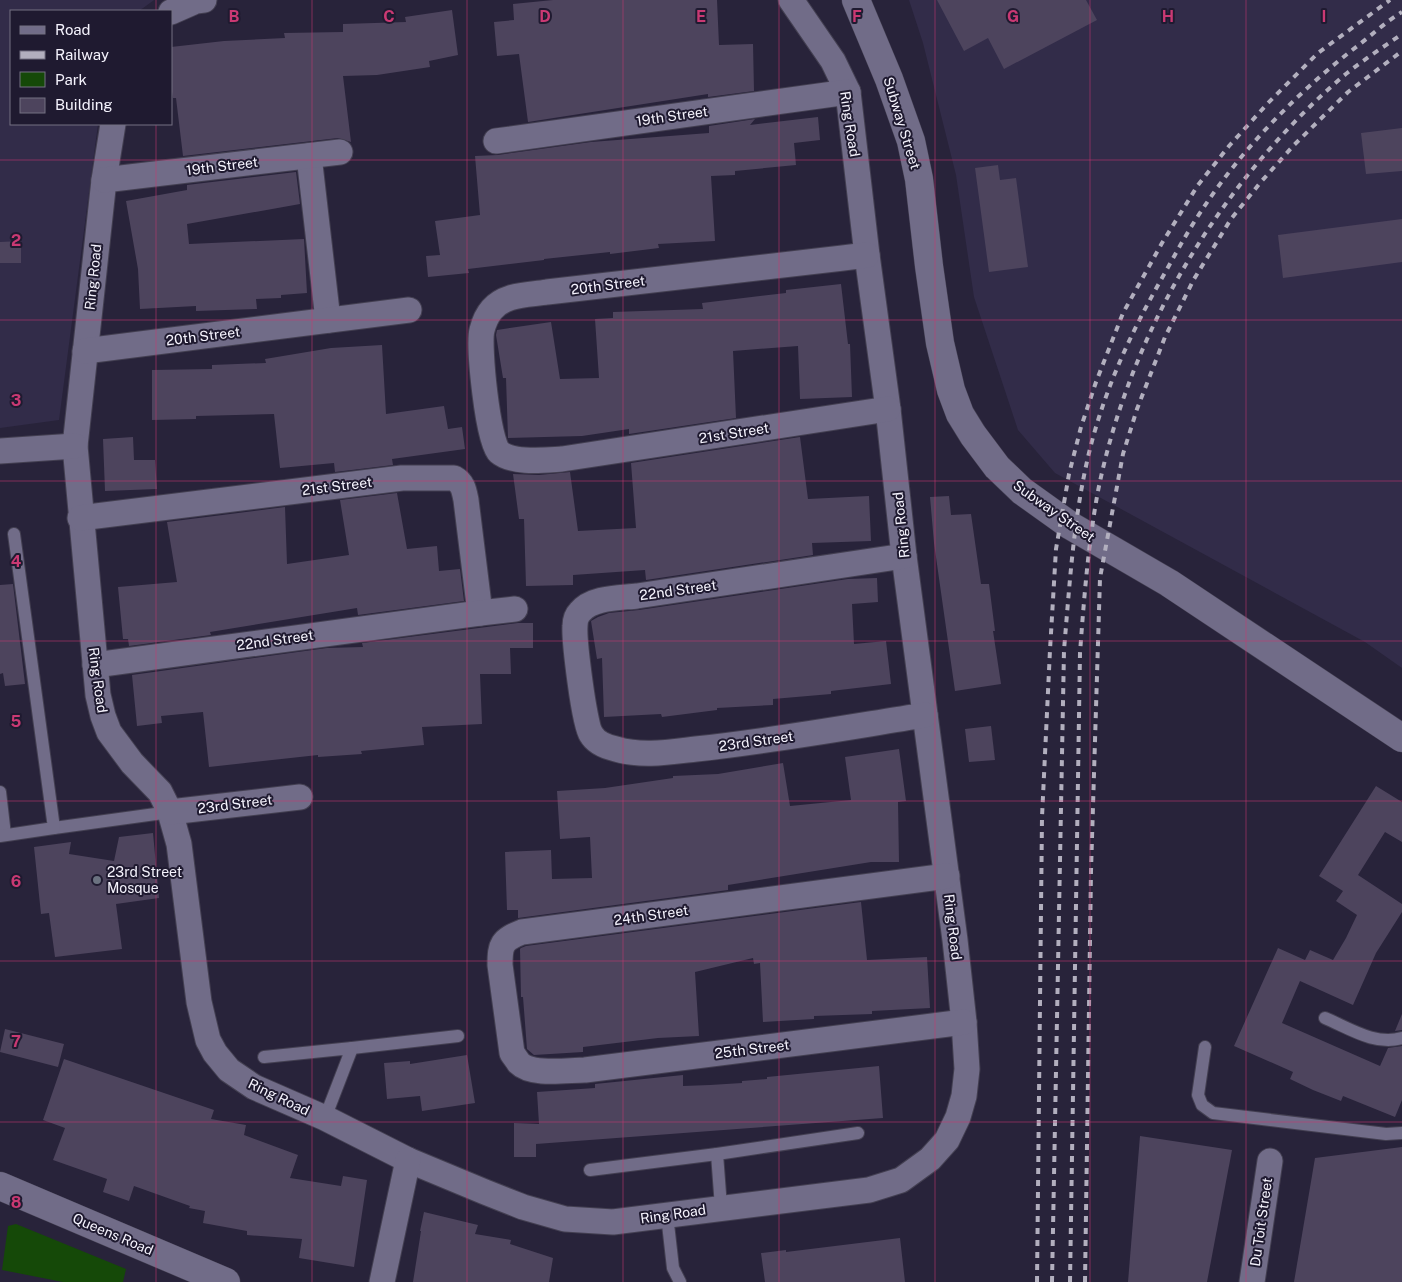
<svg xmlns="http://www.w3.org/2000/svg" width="1402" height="1282" viewBox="0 0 1402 1282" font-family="'Public Sans',sans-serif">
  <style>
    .built { fill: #322c49 }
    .green { fill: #154908 }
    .building { fill: #4d445d }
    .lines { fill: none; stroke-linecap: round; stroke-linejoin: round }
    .service-casing { stroke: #433f51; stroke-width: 14 }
    .minor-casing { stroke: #433f51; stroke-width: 27 }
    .tertiary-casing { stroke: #433f51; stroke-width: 29 }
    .service { stroke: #716c88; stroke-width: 12 }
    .minor { stroke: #716c88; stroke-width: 25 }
    .tertiary { stroke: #716c88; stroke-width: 28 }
    .rail { stroke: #b2afbe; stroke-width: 4; stroke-dasharray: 6 6; stroke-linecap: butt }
    .grid { fill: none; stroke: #ca3973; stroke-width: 1; stroke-opacity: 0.55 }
    .worship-dot { fill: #6b7280; stroke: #1f1a30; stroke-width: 2 }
    .labels { text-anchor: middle; stroke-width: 4; stroke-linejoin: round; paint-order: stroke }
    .street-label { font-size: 14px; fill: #f5f3fd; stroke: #1f1a30 }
    .poi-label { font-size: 14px; fill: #f5f3fd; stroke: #1f1a30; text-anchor: start }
    .grid-label { font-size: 16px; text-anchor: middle; font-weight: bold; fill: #ca3973; stroke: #1f1a30; stroke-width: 4; stroke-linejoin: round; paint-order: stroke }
  </style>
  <rect width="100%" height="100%" fill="#28233a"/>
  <g class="built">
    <path d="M0 0H154L139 11H11V124H98L59 420 0 428Z"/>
    <path d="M909 0H1402V668L1365 642 1055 473 1018 430 974 297 956 175 923 43Z"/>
  </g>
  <path class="green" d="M16 1224 126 1269 123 1282H63L2 1270 8 1226Z"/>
  <g class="building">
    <path d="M553 0H717L719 45 753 44 754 91 708 97V94L528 122 519 54 497 56 494 22 514 20 513 4Z"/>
    <path d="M937 0H1086L1097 20 1004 69 988 38 964 51Z"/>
    <path d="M452 10 458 55 429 61 430 67 377 75 343 76 351 142 338 138 183 156 176 98H173L171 85V47L224 41 285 38 284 33 343 32V24L406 22 405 17Z"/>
    <path d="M818 117 820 140 794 143 796 165 735 171V175L711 176 715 241 658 244 659 248 610 254V252L544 259V260L468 269 469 273 428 277 426 256 440 255 435 221 480 215 475 156 498 155 591 142 709 133V126L755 119 750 125Z"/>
    <path d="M1402 128V171L1366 174 1361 133Z"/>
    <path d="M998 165 1000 180 1016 178 1028 267 989 272 975 168Z"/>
    <path d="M296 172 300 204 187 224 189 244 304 239 307 293 281 295V298L256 299 257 309 196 311V306L140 309 138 269 126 201 187 190V185Z"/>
    <path d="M1402 219V262L1283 278 1278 235Z"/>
    <path d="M21 241V263H0V242Z"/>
    <path d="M841 284 848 344H850L852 397 800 399 798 346 733 351 736 418 629 434V429L582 436 508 438 506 378H503L496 335 497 330 551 322 560 379 599 378 595 319 613 318V312L703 309 702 303 786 293V290Z"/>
    <path d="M382 345 386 414 444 406 448 429 462 427 465 449 392 459 393 465 335 472 334 463 280 468 274 414 196 416V419L152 420V370L212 369V365L266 363 265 359 331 348Z"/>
    <path d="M133 437 134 460H155L157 489 105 491 103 439Z"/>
    <path d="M800 437 808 499 869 496 871 541 812 543 813 555 646 580 645 570 573 575V585L526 586 524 519H519L513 474 539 475 570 472 578 531 636 528 631 463Z"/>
    <path d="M397 493 407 549 437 546 439 571 460 569 464 601 358 615 357 608 210 632 211 635 129 646 128 639H123L118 587 177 582 167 522 285 507 287 564 349 555 340 500Z"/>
    <path d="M949 496 951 515 971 514 981 584H989L995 631H993L1001 684 955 691 934 543 930 497Z"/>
    <path d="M877 578 878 602 852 604 854 644 886 641 891 684 831 691V694L773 699V705L717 708V710L662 717 661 714 604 717 602 658 597 659 591 621 598 617 609 613 639 610 848 579Z"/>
    <path d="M13 584 25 684 5 686 3 673 0 674V585Z"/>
    <path d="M518 623H533V648H510L511 674H480L482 724 422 727 424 745 361 751 362 754 318 757V755L209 767 203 712 161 716 162 723 137 726 132 675 327 648 363 647 362 643Z"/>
    <path d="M991 726 995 760 969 762 965 729Z"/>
    <path d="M899 749 906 801 898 802 899 862H871L728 885V890L518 918V910H507L505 852 551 850 552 879 592 878 590 837 560 839 557 791 605 788 673 778V776L718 774 783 763 790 806 851 800 845 757Z"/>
    <path d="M1376 786 1402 802V842L1385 832 1358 875 1402 904V912L1376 953 1353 1005 1300 981 1282 1023 1380 1066 1388 1048 1402 1046V1100L1395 1117 1343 1096 1341 1101 1313 1090 1290 1079 1293 1072 1234 1046 1278 948 1305 960 1310 950 1333 960 1346 938 1357 915 1336 901 1343 891 1319 876Z"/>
    <path d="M153 833 159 898 116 904 122 949 55 957 49 913 41 914 34 847 71 842 69 854 114 861 119 837Z"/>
    <path d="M861 902 867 960 927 957 930 1008 872 1011V1014L814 1016V1019L763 1022 760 963 754 964 753 958 695 972 699 1036 658 1038 583 1047V1052L534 1055 527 1049 523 997H521L520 949 521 948 526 946Z"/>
    <path d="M1402 1014V1030L1395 1031Z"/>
    <path d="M5 1029 64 1044 58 1067 0 1052Z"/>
    <path d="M467 1055 475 1103 422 1111 420 1096 387 1099 384 1063 410 1061V1064Z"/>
    <path d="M64 1059 214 1110 211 1119 246 1125 244 1135 298 1155 290 1178 341 1186 343 1176 367 1180 354 1267 299 1258 302 1239 247 1235V1231L203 1223 205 1211 189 1208 190 1206 134 1186 129 1201 103 1192 107 1179 53 1160 65 1128 43 1120Z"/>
    <path d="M879 1066 883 1118 536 1144V1157H514V1123L539 1124 537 1092 595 1088V1084L683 1075V1086L710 1085 742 1083V1081L767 1079V1077Z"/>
    <path d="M1140 1136 1232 1150 1207 1282H1128Z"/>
    <path d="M1402 1147V1282H1294L1315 1158Z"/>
    <path d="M424 1212 478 1225 475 1234 511 1240 510 1244 553 1258 549 1282H413L421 1231H420Z"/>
    <path d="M900 1238 905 1282H765L761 1253 786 1250V1252Z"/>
  </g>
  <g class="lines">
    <defs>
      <g id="service">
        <path d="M0 792 5 835"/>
        <path d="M54 828 170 812"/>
        <path d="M0 836 54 828 14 534"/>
        <path d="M1325 1018C1349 1028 1375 1046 1402 1038"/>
        <path d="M1205 1047 1198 1095 1202 1105 1213 1113 1386 1134 1402 1133"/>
        <path d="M352 1048 458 1036"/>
        <path d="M264 1057 352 1048 325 1118"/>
        <path d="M717 1154 721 1207"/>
        <path d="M590 1170 717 1154 858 1133"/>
        <path d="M667 1215 673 1268 680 1282"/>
      </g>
      <g id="minor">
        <path d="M171 12 196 1 204 0"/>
        <path d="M113 124 104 180 75 446 98 695 103 716 109 732 132 763 160 792 170 812 179 844 199 1002 208 1040 215 1053 229 1070 254 1087 325 1118 408 1160 485 1192 523 1207 565 1219 613 1222 869 1190 901 1180 930 1159 947 1140 958 1117 964 1096 967 1069 964 1022 955 940 904 556 888 409 867 255 848 92 833 61 791 0"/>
        <path d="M496 141 848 92"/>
        <path d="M309 156 328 320"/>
        <path d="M104 180 340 152"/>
        <path d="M867 255C787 265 707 274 626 283 600 286 574 289 547 292 535 294 522 294 510 298 494 303 486 314 482 330 478 345 488 443 499 452 513 464 545 460 562 459L888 409"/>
        <path d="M85 351 409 310"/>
        <path d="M0 451 75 446"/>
        <path d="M80 518 402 478H454C463 483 464 490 466 500L480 613"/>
        <path d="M904 556 637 596C619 598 592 597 580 612 576 616 575 621 575 626 574 640 584 724 591 734 596 743 607 747 616 749 642 757 670 752 696 749 772 741 849 727 925 715"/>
        <path d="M95 665 480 613 515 609"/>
        <path d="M170 812 300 797"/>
        <path d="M947 876 522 932C502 940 500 944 500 965L512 1053C514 1056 517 1060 519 1063 532 1076 567 1070 585 1070L964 1022"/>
        <path d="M382 1282 408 1160"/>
        <path d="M1252 1282 1270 1161"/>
      </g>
      <g id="tertiary">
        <path d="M856 0 889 79 911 141 919 179 929 266 940 343 951 390 960 414 973 435 997 467 1022 491 1071 526 1169 583 1402 738"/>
        <path d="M0 1186 226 1282"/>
      </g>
    </defs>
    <use href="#service" class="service-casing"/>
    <use href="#minor" class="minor-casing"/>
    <use href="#tertiary" class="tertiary-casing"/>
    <use href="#service" class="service"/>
    <use href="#minor" class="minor"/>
    <use href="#tertiary" class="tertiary"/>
    <g class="rail">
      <path d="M1037 1282 1042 817 1050 650 1056 549 1069 474 1081 427 1096 382 1123 313 1162 243 1198 185 1229 146 1268 103 1318 53 1390 0"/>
      <path d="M1052 1282 1064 650C1070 580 1074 509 1092 441 1108 382 1132 331 1162 278 1175 255 1187 232 1202 210 1243 147 1301 89 1360 44 1374 33 1387 21 1402 12"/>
      <path d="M1070 1282 1080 653C1084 599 1088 545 1098 491 1130 332 1219 184 1341 78 1360 62 1382 48 1402 34"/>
      <path d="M1085 1282 1091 871 1100 578 1123 454 1137 409 1165 337 1194 279 1231 219 1260 183 1294 145 1348 92 1402 51"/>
    </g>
  </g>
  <path class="grid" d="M156 0V11M312 0V1282M467 0V1282M623 0V1282M779 0V1282M935 0V1282M1090 0V1282M1246 0V1282M156 124V1282M0 160H1402M0 320H1402M0 481H1402M0 641H1402M0 801H1402M0 961H1402M0 1122H1402"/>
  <circle class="worship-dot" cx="97" cy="880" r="5"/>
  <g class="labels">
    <g class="street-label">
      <text transform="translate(672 116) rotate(-8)" y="5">19th Street</text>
      <text transform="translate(902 123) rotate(73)" y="5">Subway Street</text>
      <text transform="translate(850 124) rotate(81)" y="5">Ring Road</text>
      <text transform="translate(222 166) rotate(-7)" y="5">19th Street</text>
      <text transform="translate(93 277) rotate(-84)" y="5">Ring Road</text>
      <text transform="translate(608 285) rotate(-7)" y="5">20th Street</text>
      <text transform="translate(203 336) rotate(-7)" y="5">20th Street</text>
      <text transform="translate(734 433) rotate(-9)" y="5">21st Street</text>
      <text transform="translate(337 486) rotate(-7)" y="5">21st Street</text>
      <text transform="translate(1054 511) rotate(35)" y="5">Subway Street</text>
      <text transform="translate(901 525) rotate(-96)" y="5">Ring Road</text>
      <text transform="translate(678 590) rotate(-8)" y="5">22nd Street</text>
      <text transform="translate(275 640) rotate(-8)" y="5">22nd Street</text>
      <text transform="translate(98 680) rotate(82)" y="5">Ring Road</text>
      <text transform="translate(756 741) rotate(-8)" y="5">23rd Street</text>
      <text transform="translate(235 804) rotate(-7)" y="5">23rd Street</text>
      <text transform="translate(651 915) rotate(-8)" y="5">24th Street</text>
      <text transform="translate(953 927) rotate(83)" y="5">Ring Road</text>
      <text transform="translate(752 1049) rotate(-7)" y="5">25th Street</text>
      <text transform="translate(279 1097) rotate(26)" y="5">Ring Road</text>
      <text transform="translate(673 1214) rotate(-8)" y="5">Ring Road</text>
      <text transform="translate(1261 1222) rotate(-82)" y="5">Du Toit Street</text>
      <text transform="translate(113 1234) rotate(23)" y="5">Queens Road</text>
    </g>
    <g class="poi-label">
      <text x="107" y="877">23rd Street<tspan x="107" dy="16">Mosque</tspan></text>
    </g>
  </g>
  <g class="grid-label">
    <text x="234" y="22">B</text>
    <text x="389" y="22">C</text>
    <text x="545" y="22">D</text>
    <text x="701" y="22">E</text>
    <text x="857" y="22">F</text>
    <text x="1013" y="22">G</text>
    <text x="1168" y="22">H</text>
    <text x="1324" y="22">I</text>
    <text x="16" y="246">2</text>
    <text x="16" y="406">3</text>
    <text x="16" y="567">4</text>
    <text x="16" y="727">5</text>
    <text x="16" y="887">6</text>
    <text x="16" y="1047">7</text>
    <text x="16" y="1208">8</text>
  </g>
  <rect x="10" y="10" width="162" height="115" fill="#1f1a30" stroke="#757182"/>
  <rect x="20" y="26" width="25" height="8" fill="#716c88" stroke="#757182"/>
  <text x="55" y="35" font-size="15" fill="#f5f3fd">Road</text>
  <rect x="20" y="51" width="25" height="8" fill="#b2afbe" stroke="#757182"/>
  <text x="55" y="60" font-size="15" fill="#f5f3fd">Railway</text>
  <rect x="20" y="72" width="25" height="15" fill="#154908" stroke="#757182"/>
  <text x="55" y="85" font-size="15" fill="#f5f3fd">Park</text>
  <rect x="20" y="98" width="25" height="15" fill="#4d445d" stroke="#757182"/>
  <text x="55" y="110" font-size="15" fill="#f5f3fd">Building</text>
</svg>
